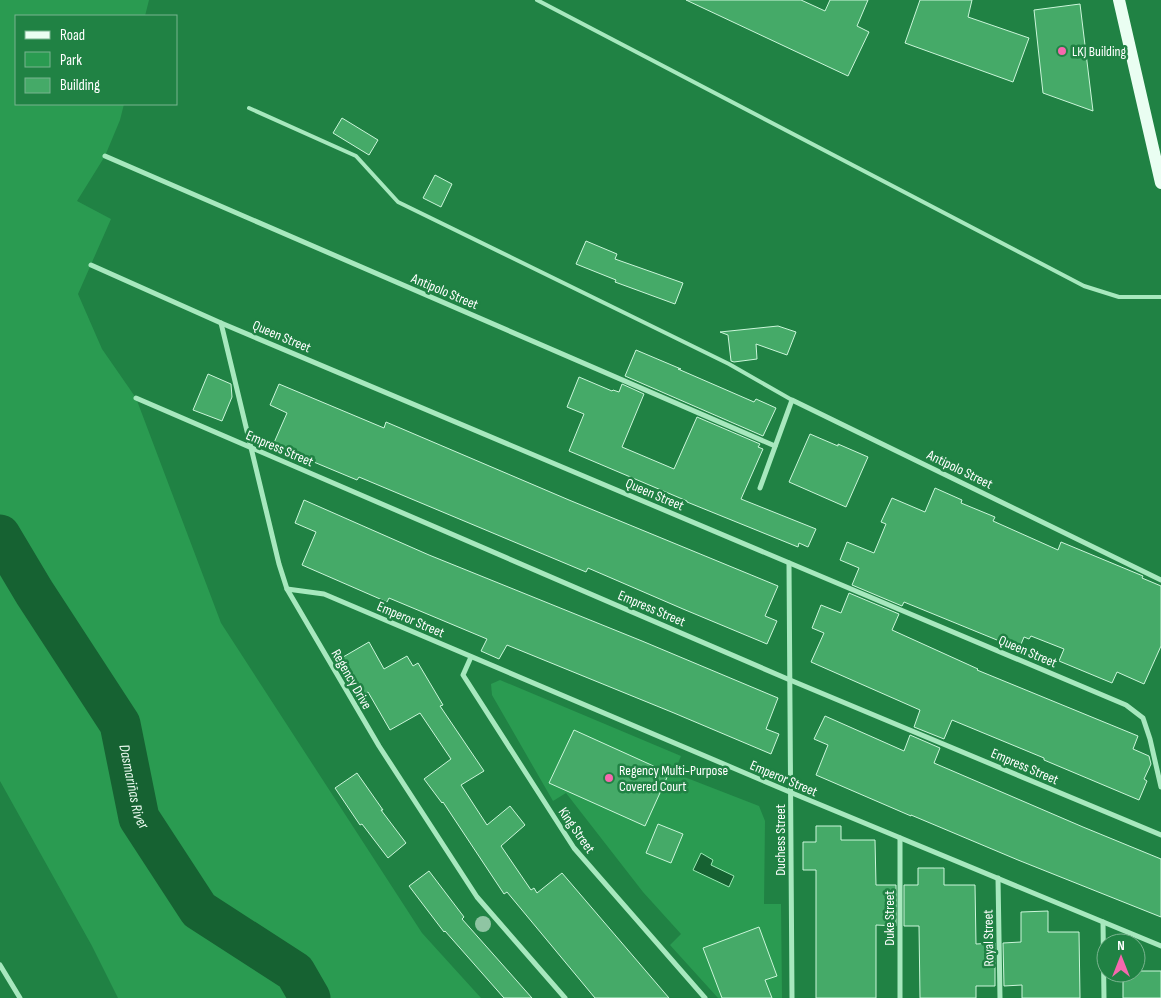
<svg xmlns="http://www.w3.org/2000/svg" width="1161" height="998" viewBox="0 0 1161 998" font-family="'Sofia Sans Condensed',sans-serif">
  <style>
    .green { fill: #2a9b51 }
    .water { fill: #166232; stroke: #9beab5 }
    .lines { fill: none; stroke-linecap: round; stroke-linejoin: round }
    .river { stroke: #166232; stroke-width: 41 }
    .building { fill: #45aa68; stroke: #cbf6da }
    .lane { stroke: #a7e8be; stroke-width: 4 }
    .street { stroke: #a7e8be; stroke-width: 5 }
    .primary { stroke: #eafef2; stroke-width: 12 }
    .tree { fill: #8fc5a3 }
    .poi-dot { fill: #f668ae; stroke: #208244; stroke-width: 2 }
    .labels { text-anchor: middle; stroke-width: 5; stroke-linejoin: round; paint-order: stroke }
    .poi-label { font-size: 14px; fill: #fff; stroke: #208244; text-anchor: start }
    .street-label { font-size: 14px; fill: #fff; stroke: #208244 }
    .water-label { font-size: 15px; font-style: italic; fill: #ecfbf1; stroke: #208244 }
  </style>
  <rect width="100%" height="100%" fill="#208244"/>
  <g class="green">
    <path d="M0 0H149L145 16H16V104H124L120 120 105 156 77 201 111 219 78 294 102 349 136 398 221 623 422 933 481 998H118L92 946 0 781Z"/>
    <path d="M500 680 681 756 674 773 759 806 765 821 764 904H781L782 998H718L670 945 681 934 643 892 566 793 553 801 492 695 491 684Z"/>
  </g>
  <path class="water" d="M701 853 713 860 711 865 734 876 729 887 693 870Z"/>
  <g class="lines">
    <path class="river" id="s1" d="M0 535 34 592 120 724 139 818 199 910 295 972 310 998"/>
  </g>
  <g class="building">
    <path d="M686 0H801L825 11 830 0H868L857 26 869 32 848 76Z"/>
    <path d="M920 0H972L968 17 1029 38 1013 82 905 43Z"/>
    <path d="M1080 4 1093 111 1043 93 1034 10Z"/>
    <path d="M342 118 378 140 369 155 333 133Z"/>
    <path d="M435 175 452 184 441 207 423 198Z"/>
    <path d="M586 241 617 254 615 259 683 283 675 304 615 282 616 280 576 264Z"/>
    <path d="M778 326 796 332 787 355 756 344 757 359 734 362 731 361 728 335 720 332Z"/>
    <path d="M636 350 681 369H678L754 402 756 399 776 408 763 436 625 376Z"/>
    <path d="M208 374 231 384 232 397 222 421 193 410Z"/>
    <path d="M579 377 612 391 613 390 619 392 622 384 644 394 622 447 674 469 697 417 760 444 758 447 763 449 741 499 816 529 808 547 799 543 798 547 687 502V501L569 451 584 414 567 407Z"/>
    <path d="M279 384 384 428 386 422 569 500 778 586 765 616 777 621 767 644 683 609 588 568 586 572 359 477 357 480 273 445 287 413 270 405Z"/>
    <path d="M810 434 838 446V444L868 457 846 507 789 482Z"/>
    <path d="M935 488 962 500 961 503 995 517 993 521 1058 550 1061 542 1143 576 1142 578 1161 586V646L1144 684 1117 672 1112 683 1059 661 1064 649 1031 636 1029 639 1024 637 1019 649 904 602 902 606 852 585 859 568 840 560 847 542 874 553 886 524 881 522 892 498 925 512Z"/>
    <path d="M304 500 429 555 642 641 778 698 766 729 779 734 771 754 674 713 507 645 499 659 481 651 487 639 389 598 387 602 302 565 316 532 295 523Z"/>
    <path d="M849 593 899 614 892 630 978 669 977 670 1138 736 1133 749 1149 756 1151 764 1144 779 1147 781 1139 800 1044 760V758L952 720 944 739 914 727 920 710 811 662 824 633 812 628 821 605 841 613Z"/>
    <path d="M369 642 384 669 407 656 413 666 418 663 443 705 440 706 484 771 461 785 487 825 510 806 525 825 501 846 531 890 534 888 537 893 562 873 669 998H595L507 892 504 894 443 802 442 803 424 779 451 759 420 713 390 730 368 692 359 697 338 660Z"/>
    <path d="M825 716 904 751 910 735 940 748 934 763 1083 827 1161 859V917L1018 860 911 815V816L816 775 828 745 814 739Z"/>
    <path d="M574 730 669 773 645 826 549 783Z"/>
    <path d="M357 773 383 810H381L406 843 388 858 362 824 360 825 335 788Z"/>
    <path d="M658 824 683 834 671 863 646 853Z"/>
    <path d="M816 826H841V840H875L876 885H896V926L876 925V998H816V870H803V842H816Z"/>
    <path d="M918 868H944V885H975L976 944 995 943V986H976V998H920L919 926H904V885H918Z"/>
    <path d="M429 871 464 917 462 919 532 998H504L445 931 444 932 409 886Z"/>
    <path d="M1048 911V932H1079L1080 998H1022V985L1004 986 1003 943 1021 942V912Z"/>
    <path d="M759 927 777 976 765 980 772 998H722L703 948Z"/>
    <path d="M1136 971H1161V998H1123V973H1136Z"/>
  </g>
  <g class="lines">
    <g class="lane">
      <path d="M537 0 1084 286 1119 297H1161"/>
      <path d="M249 108 356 156 398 202 729 364 792 400"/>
    </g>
    <g class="street">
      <path d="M105 156 775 446"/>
      <path d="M91 265 221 323 1126 705 1143 718 1150 739 1161 787"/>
      <path d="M221 323 279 564 287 589 379 746 477 897 565 998"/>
      <path d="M136 398 790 680 1161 835"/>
      <path d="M760 488 792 400 1161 580"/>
      <path d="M789 563 792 998"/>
      <path d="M287 589 324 594 792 793 1161 946"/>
      <path d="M471 657 463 675 574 848 705 998"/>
      <path d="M998 878 1000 998"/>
      <path d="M1103 922 1104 998"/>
      <path d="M0 965 20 998"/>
      <path d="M900 998V838"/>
    </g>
    <path class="primary" d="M1119 0 1161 183"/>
  </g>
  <circle class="tree" cx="483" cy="924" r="8"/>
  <g class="poi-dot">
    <circle cx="1062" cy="51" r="5"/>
    <circle cx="609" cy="778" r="5"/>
  </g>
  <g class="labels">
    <g class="poi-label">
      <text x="1072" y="56">LKJ Building</text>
      <text x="619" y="775">Regency Multi-Purpose<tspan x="619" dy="16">Covered Court</tspan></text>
    </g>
    <g class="street-label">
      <text transform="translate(445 291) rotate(23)" y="5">Antipolo Street</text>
      <text transform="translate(282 336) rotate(23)" y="5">Queen Street</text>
      <text transform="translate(280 448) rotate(23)" y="5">Empress Street</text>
      <text transform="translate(960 469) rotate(26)" y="5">Antipolo Street</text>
      <text transform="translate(655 494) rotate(23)" y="5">Queen Street</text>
      <text transform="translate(652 608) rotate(23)" y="5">Empress Street</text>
      <text transform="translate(411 619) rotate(23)" y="5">Emperor Street</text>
      <text transform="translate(1028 651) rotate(23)" y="5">Queen Street</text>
      <text transform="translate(352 679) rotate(60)" y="5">Regency Drive</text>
      <text transform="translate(1025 766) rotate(23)" y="5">Empress Street</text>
      <text transform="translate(784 778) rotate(23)" y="5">Emperor Street</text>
      <text transform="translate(577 830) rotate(55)" y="5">King Street</text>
      <text transform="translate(780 840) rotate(-90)" y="5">Duchess Street</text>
      <text transform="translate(889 918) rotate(-90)" y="5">Duke Street</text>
      <text transform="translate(988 938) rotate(-91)" y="5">Royal Street</text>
    </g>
    <g class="water-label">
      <text dy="5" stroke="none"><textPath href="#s1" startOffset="288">Dasmariñas River</textPath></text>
    </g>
  </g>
  <rect x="15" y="15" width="162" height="90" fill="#208244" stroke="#79b48f"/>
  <rect x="25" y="31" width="25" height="8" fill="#eafef2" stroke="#79b48f"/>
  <text x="60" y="40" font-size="15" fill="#ffffff">Road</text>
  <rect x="25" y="52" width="25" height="15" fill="#2a9b51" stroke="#79b48f"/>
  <text x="60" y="65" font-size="15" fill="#ffffff">Park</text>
  <rect x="25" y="78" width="25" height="15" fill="#45aa68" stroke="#79b48f"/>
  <text x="60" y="90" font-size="15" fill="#ffffff">Building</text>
  <g transform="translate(1121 958)"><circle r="24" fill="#208244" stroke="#79b48f"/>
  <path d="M0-4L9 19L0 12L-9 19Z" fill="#f668ae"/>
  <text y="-8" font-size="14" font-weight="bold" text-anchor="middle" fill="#ffffff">N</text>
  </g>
</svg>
